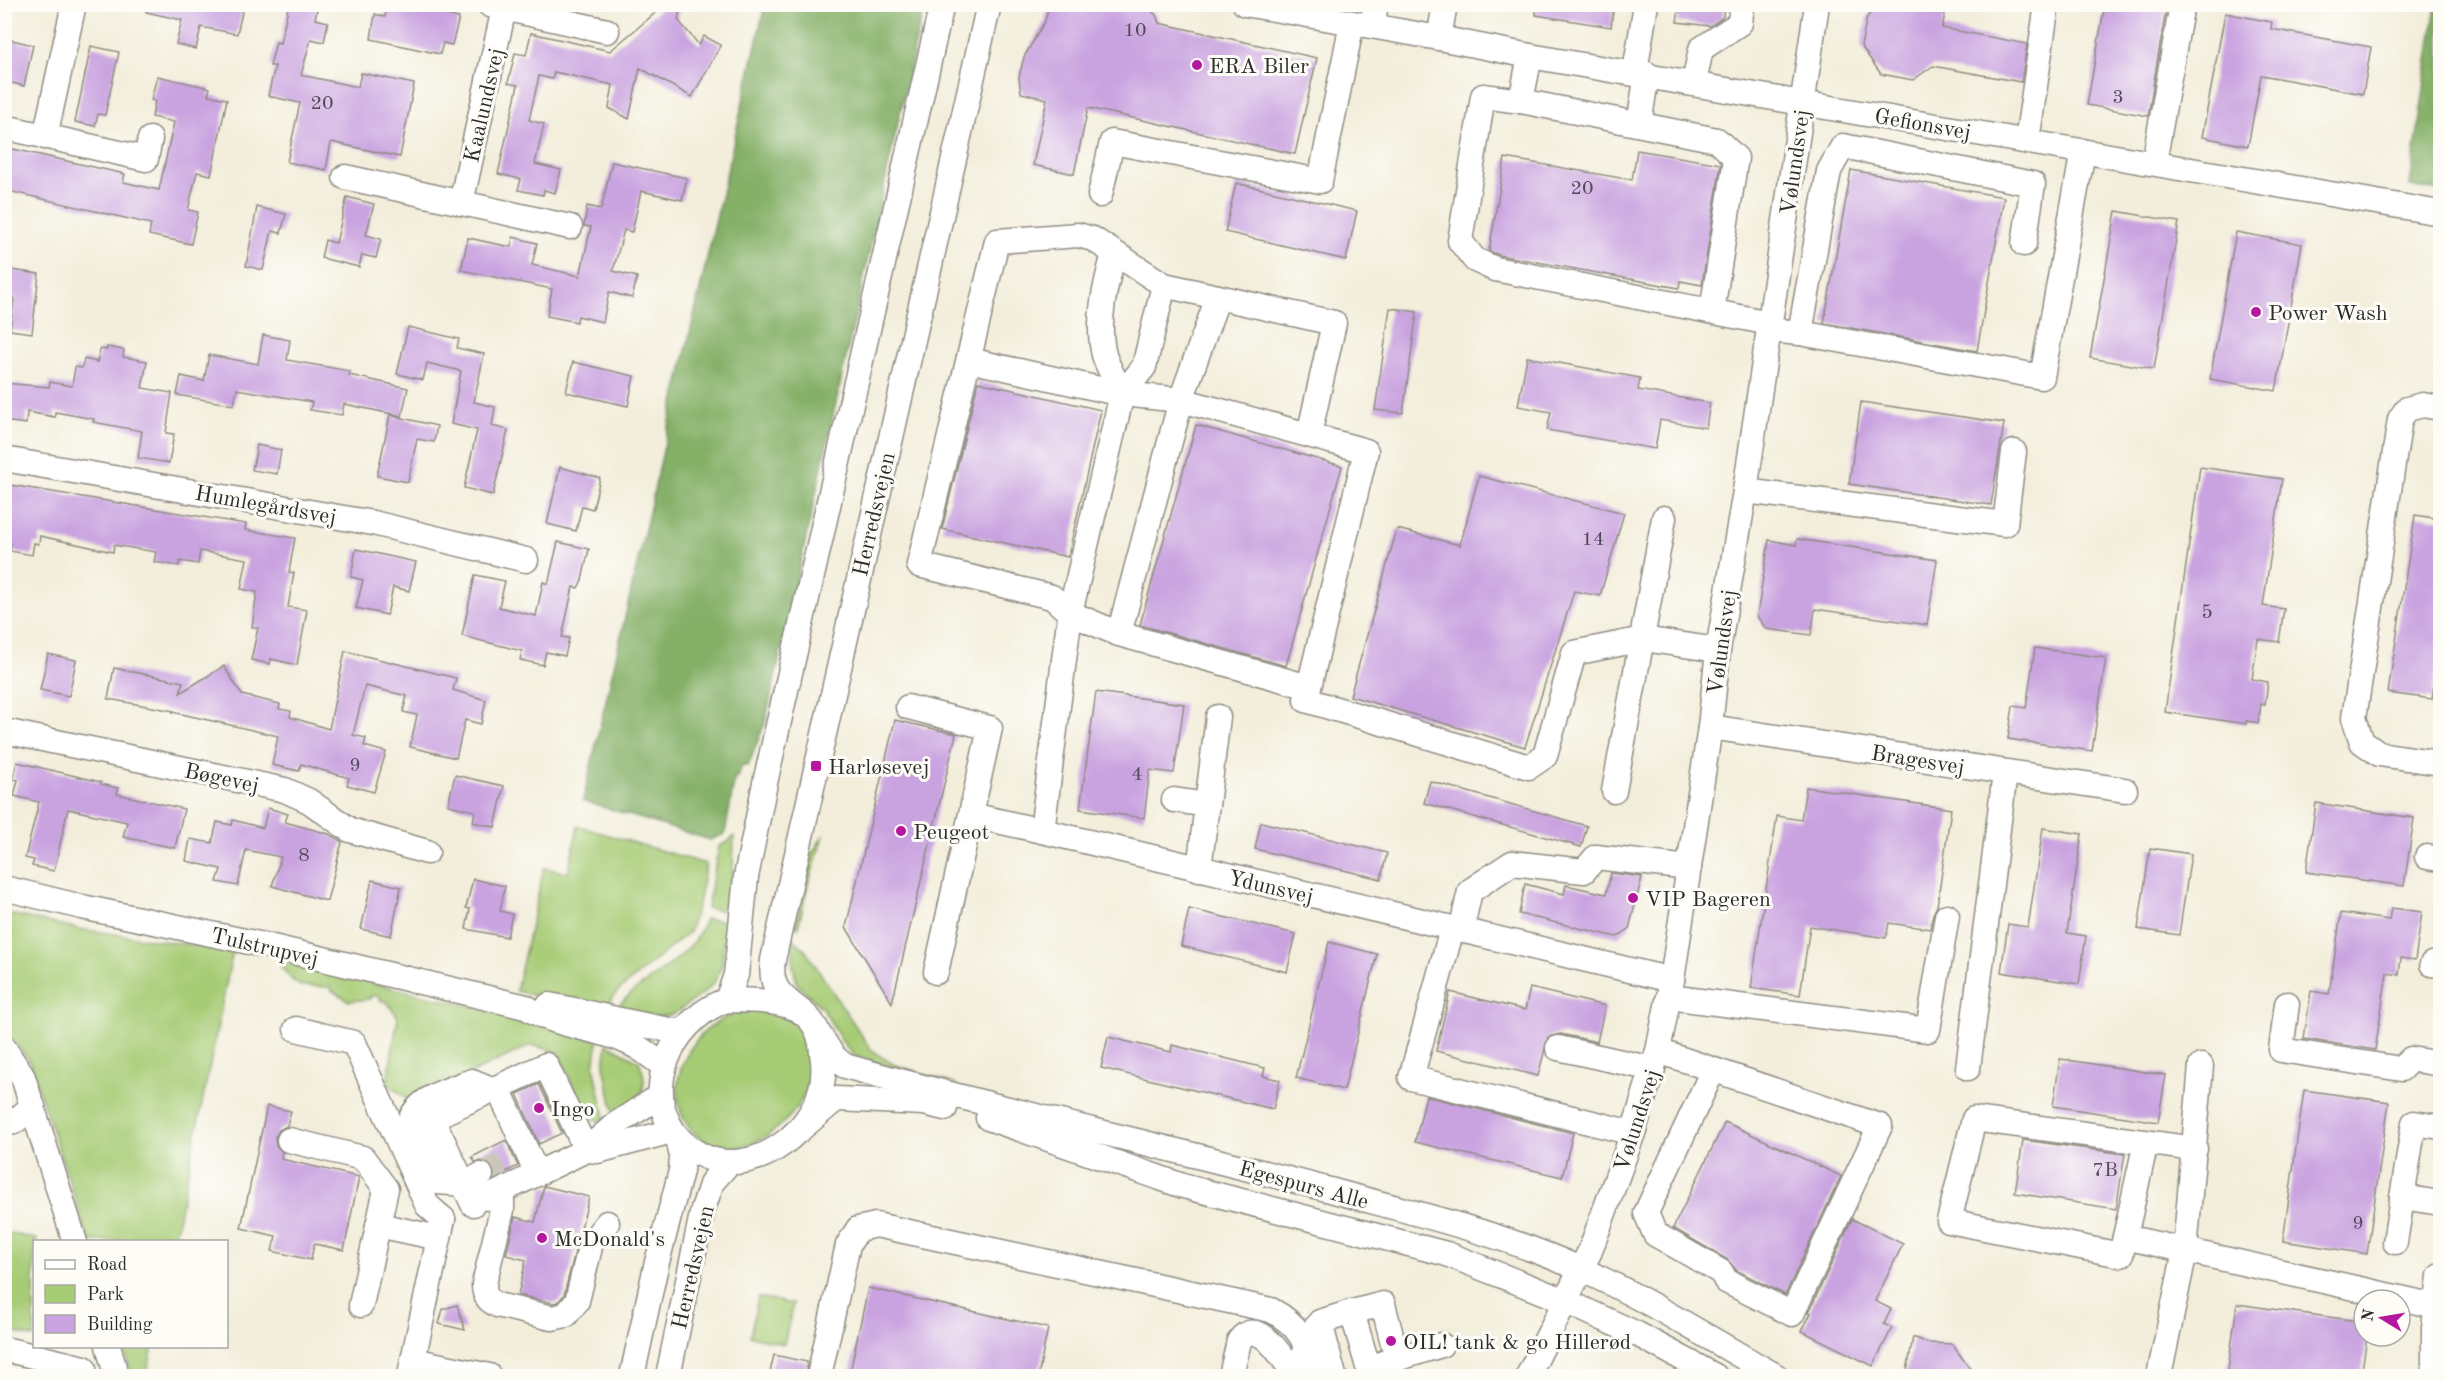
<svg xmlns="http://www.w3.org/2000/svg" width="2445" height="1381" viewBox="0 0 2445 1381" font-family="'Old Standard TT',serif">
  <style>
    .green { fill: #a7cc76; stroke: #697c50; stroke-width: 1.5 }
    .forest { fill: #85b067; stroke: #586e49; stroke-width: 1.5 }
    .building { fill: #c9a3e0 }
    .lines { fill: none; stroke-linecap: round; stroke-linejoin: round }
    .minor-tunnel { stroke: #cbc7b8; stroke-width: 24; stroke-dasharray: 24 12; stroke-linecap: butt }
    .minor-casing { stroke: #8f8c83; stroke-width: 27 }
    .minor { stroke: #fff; stroke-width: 24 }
    .poi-dot { fill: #b5179e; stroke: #fdfcf7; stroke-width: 2 }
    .labels { text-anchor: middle; stroke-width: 6; stroke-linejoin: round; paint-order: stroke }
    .number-label { font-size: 20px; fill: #524958 }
    .poi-label { font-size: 22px; fill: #2b2b2b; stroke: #fdfcf7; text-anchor: start }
    .street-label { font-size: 22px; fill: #2b2b2b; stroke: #fdfcf7 }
  </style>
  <rect width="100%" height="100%" fill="#fdfcf7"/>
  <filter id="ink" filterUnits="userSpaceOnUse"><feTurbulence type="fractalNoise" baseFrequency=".0167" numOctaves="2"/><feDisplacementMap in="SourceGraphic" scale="12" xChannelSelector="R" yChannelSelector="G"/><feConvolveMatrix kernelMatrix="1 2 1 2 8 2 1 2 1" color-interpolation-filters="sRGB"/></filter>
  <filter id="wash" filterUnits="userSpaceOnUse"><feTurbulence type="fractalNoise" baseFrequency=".008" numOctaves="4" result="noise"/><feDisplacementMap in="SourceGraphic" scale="24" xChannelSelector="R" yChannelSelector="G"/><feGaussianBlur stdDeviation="1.35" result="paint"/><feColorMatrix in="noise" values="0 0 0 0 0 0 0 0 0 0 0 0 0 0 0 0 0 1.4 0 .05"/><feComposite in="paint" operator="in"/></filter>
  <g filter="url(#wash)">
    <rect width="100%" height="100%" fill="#f3eedb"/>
    <g class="green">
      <path d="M578 826 706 864 698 904 689 932 617 992 606 1007 546 999 516 991 544 868 568 873Z"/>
      <path d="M824 835 808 884 798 928 795 927 810 856Z"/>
      <path d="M734 836 733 871 727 912 707 908 719 846 728 842Z"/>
      <path d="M5 913 79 929 233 951 174 1241H89L28 1058 5 1032Z"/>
      <path d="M705 919 726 921 722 965 715 981 706 991 674 1014 659 1017 617 1009C621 1000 630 995 637 989 663 969 696 951 705 919Z"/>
      <path d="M793 938 805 950 872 1051 893 1064 957 1085 854 1056 841 1040 823 1009 797 984 793 966Z"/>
      <path d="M283 962 538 1022 598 1040 594 1066 605 1118 598 1121 587 1116 558 1052 531 1045 411 1102 387 1083 398 1017 387 1002 380 1000V996H370V999L349 1001 331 990V987L301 986 293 981 281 967Z"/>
      <path d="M759 1009C766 1011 774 1012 781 1015 791 1019 798 1028 803 1037 841 1098 734 1190 688 1126 664 1092 684 1043 716 1023 729 1014 744 1011 759 1009Z"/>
      <path d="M607 1044 639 1061C652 1092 639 1096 616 1114L613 1108 604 1066Z"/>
      <path d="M5 1232 37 1239V1241L34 1242V1338L5 1330Z"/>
      <path d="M758 1297 793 1304 784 1344 750 1336Z"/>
      <path d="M123 1347H153L146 1376H132Z"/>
    </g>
    <g class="forest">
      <path d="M765 5H924L765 723 748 766 742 765 738 777 735 776 725 834 710 840 583 801Z"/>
      <path d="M2436 5H2440V147L2438 157 2440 158V191L2410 186Z"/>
    </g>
    <g id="blocks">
      <g class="building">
        <path d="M147 4H244L237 34 201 27 196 49 176 44 182 20 146 12Z"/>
        <path d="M289 4H318L315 19 328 22 324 42 311 39 301 75 358 87 361 73 414 84 400 157 331 142 326 170 287 162 300 103 268 96 275 66H270L276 42 280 43Z"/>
        <path d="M387 4H399L459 18 452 45 443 43 440 54 371 39 375 14 385 17Z"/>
        <path d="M666 4H681L678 20 699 45 704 36 721 45 692 97 640 68 629 119 609 108 613 85 554 72 552 79 539 76 529 120 544 124 535 164 561 170 555 193 544 190 543 195 518 190 521 179 498 174 518 85 508 83 515 53 526 55 531 33 610 51Z"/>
        <path d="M1049 4H1138L1149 9 1156 15 1159 23 1317 58 1295 154 1088 108 1074 174 1033 165 1047 99 1021 93 1019 77 1024 57 1045 21Z"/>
        <path d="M1536 4H1614L1611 27 1536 15Z"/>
        <path d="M1680 4H1724L1723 17 1710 26 1677 22Z"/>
        <path d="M1879 4H1947L1942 28 2027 44 2021 82 1933 66 1913 80 1881 74 1861 46 1867 17Z"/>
        <path d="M2105 4H2167L2148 116 2087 105Z"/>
        <path d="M2225 13 2272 22 2271 29 2371 47 2363 94 2261 75 2248 146 2202 137Z"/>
        <path d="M4 38 33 45 24 86 4 81Z"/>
        <path d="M91 46 119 52 105 115 98 114 95 126 75 122Z"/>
        <path d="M157 76 210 88 208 95 227 99 211 175 197 172 188 210 198 212 191 244 149 235 151 224 4 190V147L125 174 123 182 159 190 174 122 152 117 155 101 151 100Z"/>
        <path d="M1637 150 1721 164 1702 285 1680 281 1679 288 1499 255 1489 251 1505 158 1632 180Z"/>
        <path d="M612 162 687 178 682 200 641 191 632 232 624 230 613 271 637 277 632 298 609 292 603 322 578 316 577 322 547 316 552 289 461 270 468 238 511 247 513 237 537 243 532 265 580 276 591 227 584 226 587 206 601 209Z"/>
        <path d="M1851 170 2004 197 1977 351 1824 323Z"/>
        <path d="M1236 183 1357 211 1346 260 1225 232Z"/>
        <path d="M347 197 374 204 366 235 381 239 376 258 362 255 359 267 321 258 325 240 336 243Z"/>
        <path d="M257 207 286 214 281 233 272 231 263 270 246 266Z"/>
        <path d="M2116 211 2179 222 2154 369 2090 358Z"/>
        <path d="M2236 232 2302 244 2276 391 2210 379Z"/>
        <path d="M4 269 39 274 32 333 10 330 14 298 4 296Z"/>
        <path d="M1390 308 1417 312 1403 413 1375 410Z"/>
        <path d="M408 327 459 339 457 348 484 354 474 402 495 407 492 426 508 430 493 495 464 488 477 430 451 424 461 371 427 363 423 380 397 374Z"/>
        <path d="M263 335 290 340 287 360 350 371 349 375 408 388 402 416 344 404 342 415 310 410 312 402 237 389 234 405 177 395 181 376 204 381 209 355 258 364Z"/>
        <path d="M107 347 124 350 123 357 147 361 142 388 172 393 166 433 174 434 169 463 138 458 142 431 93 422 94 419 55 412V417L27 412 26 424 4 421V383L49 387 50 382 72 386 75 367 82 368 84 359 97 362 100 349 107 350Z"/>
        <path d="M1527 357 1640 378 1638 390 1710 403 1706 428 1660 420 1655 449 1547 430 1551 412 1518 406Z"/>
        <path d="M573 362 634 376 628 406 566 392Z"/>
        <path d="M978 382 1101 410 1068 557 942 529Z"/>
        <path d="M1861 402 2004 423 1991 505 1849 484Z"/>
        <path d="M390 415 437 426 434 442 417 439 408 482 377 476Z"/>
        <path d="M1196 425 1342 466 1286 666 1140 625Z"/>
        <path d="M257 445 281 450 277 474 252 470Z"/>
        <path d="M560 467 600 478 593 509 582 506 576 531 547 524Z"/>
        <path d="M2200 467 2282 479 2263 606 2284 609 2279 642 2258 639 2252 679 2268 682 2265 705 2261 704 2258 723 2246 721V724L2165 712Z"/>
        <path d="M1479 476 1624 513 1600 596 1574 591 1525 747 1350 696 1397 529 1460 545Z"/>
        <path d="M4 484 246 524 245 530 295 538 289 572 294 573 288 607 307 610 297 665 271 659 270 664 251 660 258 628 252 627 257 592 241 589 247 559 200 551 198 564 180 561 179 566 154 562 156 552 114 545 113 552 40 536 39 544 34 543 32 555 10 551 11 543 4 542Z"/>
        <path d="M2415 515 2440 519V665L2437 664 2432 699 2388 693Z"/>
        <path d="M1797 539 1937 560 1927 625 1815 609 1811 635 1766 629 1757 616 1769 540 1796 545Z"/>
        <path d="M558 542 589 549 582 580 578 588 573 587 562 637 569 638 565 656 546 652 543 665 520 660 522 651 462 636 475 575 505 581 499 607 536 616 543 582 548 584Z"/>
        <path d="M356 549 416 562 409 591 393 587 387 615 356 608 363 580 351 577Z"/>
        <path d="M2035 648 2106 658 2092 751 2008 739 2013 706 2026 708Z"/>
        <path d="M345 651 456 678 453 690 486 700 481 724 465 720 456 758 410 747 417 715 403 712 407 696 365 686 353 735 366 738 364 746 386 752 374 792 347 785 349 778 301 764 299 771 272 765 278 736 173 712 174 711 108 699 114 668 183 682 180 693 224 666 242 695 280 704 279 709 291 711 290 717 329 729Z"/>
        <path d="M48 654 76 660 69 696 40 690Z"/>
        <path d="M1096 692 1184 704 1174 773 1150 770 1144 818 1080 809Z"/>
        <path d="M895 720 956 734 892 1003 846 927Z"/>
        <path d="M17 762 101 782V784L118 788 117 794 184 809 175 848 123 837 127 822 68 809 54 871 32 866 34 860 25 858 39 802 14 796 18 780 13 779Z"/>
        <path d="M455 775 504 786 495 827 473 822 475 811 448 805Z"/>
        <path d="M1430 781 1587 826 1581 847 1424 803Z"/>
        <path d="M1806 787 1951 809 1937 906 1933 914 1930 929 1889 923 1886 938 1810 926 1800 995 1751 988 1777 816 1801 820Z"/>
        <path d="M2316 803 2414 818 2404 886 2306 872Z"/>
        <path d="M268 808 288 814 285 822 329 834 342 842 327 901 272 886 281 857 246 850 238 886 217 882 221 869 186 861 190 839 212 843 217 822 232 825 233 820 263 828Z"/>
        <path d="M1261 822 1387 853 1381 879 1255 849Z"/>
        <path d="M2043 828 2082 834 2067 933 2086 936 2079 984 2001 972 2008 924 2028 927Z"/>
        <path d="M2150 848 2191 854 2179 935 2138 929Z"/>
        <path d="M1611 873 1642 877 1629 929 1617 937 1519 914 1525 884 1564 894 1566 885 1606 894Z"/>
        <path d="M473 879 505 886 500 911 512 914 507 937 466 929 470 909 466 908Z"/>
        <path d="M372 880 401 887 391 936 361 929Z"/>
        <path d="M2391 908 2422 912 2415 960 2401 958 2399 975 2387 973 2375 1050 2304 1039 2311 991 2329 994 2341 913 2389 920Z"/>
        <path d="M1189 909 1296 934 1287 972 1181 946Z"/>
        <path d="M1329 942 1377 954 1344 1090 1296 1078Z"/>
        <path d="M1530 988 1605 1006 1597 1042 1561 1034 1548 1037 1538 1076 1436 1051 1450 992 1525 1010Z"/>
        <path d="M1108 1037 1171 1052 1172 1045 1265 1068 1263 1076 1280 1080 1273 1109 1101 1068Z"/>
        <path d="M2060 1059 2166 1075 2158 1122 2053 1106Z"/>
        <path d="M539 1084 562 1133 539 1144 517 1094Z"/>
        <path d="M2304 1090 2389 1102 2367 1254 2283 1241Z"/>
        <path d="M1426 1096 1573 1133 1562 1177 1415 1142Z"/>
        <path d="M267 1106 291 1111 287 1126 279 1130 275 1137 276 1145 282 1152 281 1159 359 1177 344 1250 314 1244 311 1260 272 1251 276 1236 241 1228Z"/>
        <path d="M1725 1122 1841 1176 1785 1295 1736 1270 1728 1260 1673 1228Z"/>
        <path d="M506 1140 518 1166 495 1177 494 1169 489 1163 482 1161 475 1162 472 1157Z"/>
        <path d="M2023 1140 2125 1154 2116 1209 2015 1193Z"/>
        <path d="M544 1186 589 1197 564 1295 558 1302 553 1303 518 1295 526 1260 506 1255 515 1217 535 1222Z"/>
        <path d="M1852 1219 1903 1244 1875 1301 1891 1309 1884 1324 1892 1328 1873 1366 1802 1331 1811 1313 1809 1312Z"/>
        <path d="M868 1288 1048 1328 1038 1377H849Z"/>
        <path d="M2237 1304 2364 1322V1336H2367L2361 1377H2227Z"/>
        <path d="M457 1305 465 1330 439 1324 443 1309Z"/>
        <path d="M1913 1337 1928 1343 1952 1344 1976 1377H1906Z"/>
        <path d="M774 1355 807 1362 805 1377H769Z"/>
      </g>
    </g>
  </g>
  <g filter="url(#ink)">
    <use href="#blocks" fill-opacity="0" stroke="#8f8c83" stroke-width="1.5"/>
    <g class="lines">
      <path class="minor-tunnel" d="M481 1175 514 1159"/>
      <defs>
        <g id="minor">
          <path d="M1245 4 1439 38"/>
          <path d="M1445 4 1439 38 1530 56 2440 213"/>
          <path d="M490 5 607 31"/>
          <path d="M1372 26 1376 4"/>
          <path d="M1635 72 1646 4"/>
          <path d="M1694 83 1701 49 1740 23 1742 4"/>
          <path d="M1521 101 1530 56"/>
          <path d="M1639 124 1647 74"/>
          <path d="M4 127 146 159 150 139"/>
          <path d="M45 137 74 4"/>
          <path d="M2027 141 2047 4"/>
          <path d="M2154 163 2182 4"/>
          <path d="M345 177 570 227"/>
          <path d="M1100 195 1112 142 1320 181 1352 23"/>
          <path d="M461 203 505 4"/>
          <path d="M1114 254C1105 286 1096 322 1104 355 1108 368 1116 381 1122 394"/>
          <path d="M1164 285 1334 323 1309 435"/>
          <path d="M1712 311 1736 158 1717 140 1521 101 1483 96 1460 241 1475 260 1495 269 1770 323"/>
          <path d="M1769 330 1800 333 2042 377 2083 151"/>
          <path d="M1800 333 1829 171 1843 146 2033 184 2024 244"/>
          <path d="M969 360 1122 394 1181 400 1218 297"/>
          <path d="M2440 408 2423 405 2407 409 2400 419 2354 718 2362 742 2379 754 2440 763"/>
          <path d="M4 459 373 523 526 560"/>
          <path d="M1745 491 2005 524 2014 452"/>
          <path d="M1119 634 1070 613 1052 597 919 565 997 241 1078 235 1093 239 1164 285 1144 367 1122 394 1070 613 1042 831 1672 980"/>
          <path d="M1309 687 1119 634 1181 400 1366 451 1309 687 1306 700 1529 767 1545 756 1574 653 1643 639 1718 650"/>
          <path d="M908 707 990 728 936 972"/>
          <path d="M1710 727 2125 790"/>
          <path d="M4 731 285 790 309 801 350 830 427 852"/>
          <path d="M1614 791 1664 518"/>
          <path d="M1174 800 1207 805"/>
          <path d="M971 815 1042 831"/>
          <path d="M2427 857 2440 859"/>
          <path d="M1199 869 1218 717"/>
          <path d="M4 888 82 907 264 945 526 1007C559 1029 603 1027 637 1047 646 1052 655 1060 664 1066"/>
          <path d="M1452 929 1411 1078 1633 1133"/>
          <path d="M1461 931 1470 891 1512 863 1584 871 1596 857 1689 868"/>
          <path d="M2432 964 2440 965"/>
          <path d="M1669 997 1928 1030 1947 916"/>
          <path d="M727 1000 736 975 746 877 765 783 942 4"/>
          <path d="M727 1000C749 1000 785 1000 803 1013 817 1024 821 1037 822 1053 824 1064 824 1077 821 1089 808 1138 750 1179 701 1155 688 1148 676 1138 669 1124 644 1076 680 1016 727 1000Z"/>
          <path d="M2287 1004 2281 1050 2401 1069 2411 1059 2440 1064"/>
          <path d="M549 1005C593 1013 637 1025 682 1032"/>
          <path d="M802 1012C781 996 769 988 773 960L989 4"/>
          <path d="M296 1029 354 1043 427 1205 443 1219"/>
          <path d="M821 1037 833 1056 845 1066C1006 1111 1169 1147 1330 1190 1414 1213 1501 1233 1580 1269 1648 1299 1711 1340 1776 1376"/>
          <path d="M4 1048 23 1077 75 1242"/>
          <path d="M1558 1048 1653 1069"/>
          <path d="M1658 1051 1880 1126 1792 1314 1726 1281 1721 1272 1655 1234 1646 1213 1713 1070"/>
          <path d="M1968 1068 2005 773"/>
          <path d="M498 1088 537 1174"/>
          <path d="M988 1118 1183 1186 1447 1254 1565 1301 1637 1334 1715 1376"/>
          <path d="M4 1124 14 1122 33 1106"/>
          <path d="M797 1132 836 1099 924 1103 945 1108"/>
          <path d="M289 1140 363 1158 386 1189 361 1305"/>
          <path d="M2146 1142 2121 1255 1949 1221 1974 1119 2195 1149"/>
          <path d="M588 1150 598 1151 672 1131"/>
          <path d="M481 1175 463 1184 438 1182 431 1171 410 1121C418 1097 451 1089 472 1081L494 1090"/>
          <path d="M502 1191V1210L484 1284C484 1295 487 1300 497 1305L552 1318 566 1315 577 1301 591 1243 607 1223"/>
          <path d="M2402 1197 2440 1203"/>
          <path d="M487 1198 586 1150 616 1124 660 1096"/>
          <path d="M473 1204 432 1118 546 1065 586 1150"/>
          <path d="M378 1225 439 1238"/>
          <path d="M2125 1237 2436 1306"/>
          <path d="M2395 1242 2414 1123 2440 1127"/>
          <path d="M1352 1312 1383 1304 1397 1359"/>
          <path d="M1320 1322 1334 1376"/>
          <path d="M1306 1342 1320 1322 1352 1312 1368 1367"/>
          <path d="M108 1346 114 1367"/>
          <path d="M4 1349 84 1368"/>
          <path d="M413 1360 443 1219"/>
          <path d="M1383 1363 1441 1345"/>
          <path d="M410 1376 413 1360 489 1376"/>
          <path d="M632 1376 656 1266 681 1171 682 1157 678 1138"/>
          <path d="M668 1376 703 1209 712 1182 728 1164"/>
          <path d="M819 1376 848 1245 858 1229 876 1225 1271 1310C1303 1327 1306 1344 1316 1376"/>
          <path d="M1231 1376 1239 1341C1255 1318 1276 1348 1285 1361L1312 1362"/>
          <path d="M1528 1376 1590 1251 1633 1133 1658 1051 1672 980 1710 727 1718 650 1745 491 1817 4"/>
          <path d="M2159 1376 2185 1251 2201 1066"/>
          <path d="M2434 1376V1328L2440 1276"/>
        </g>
      </defs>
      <use href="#minor" class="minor-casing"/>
      <use href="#minor" class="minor"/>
    </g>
  </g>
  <g class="poi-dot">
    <circle cx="1197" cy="65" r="6"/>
    <circle cx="2256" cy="312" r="6"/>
    <rect x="810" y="760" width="12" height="12" rx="3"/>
    <circle cx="901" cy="831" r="6"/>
    <circle cx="1633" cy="898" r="6"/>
    <circle cx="539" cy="1108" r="6"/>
    <circle cx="542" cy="1238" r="6"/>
    <circle cx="1391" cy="1341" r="6"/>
  </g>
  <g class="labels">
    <g class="number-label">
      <text x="1135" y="36">10</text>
      <text x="2118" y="103">3</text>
      <text x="322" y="109">20</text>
      <text x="1582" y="194">20</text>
      <text x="1593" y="545">14</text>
      <text x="2207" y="618">5</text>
      <text x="355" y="771">9</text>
      <text x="1137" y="780">4</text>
      <text x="304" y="861">8</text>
      <text x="2105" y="1176">7B</text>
      <text x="2358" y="1229">9</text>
    </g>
    <g class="poi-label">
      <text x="1209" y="73">ERA Biler</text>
      <text x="2268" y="320">Power Wash</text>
      <text x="828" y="774">Harløsevej</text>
      <text x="913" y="839">Peugeot</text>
      <text x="1645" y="906">VIP Bageren</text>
      <text x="551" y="1116">Ingo</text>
      <text x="554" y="1246">McDonald's</text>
      <text x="1403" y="1349">OIL! tank &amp; go Hillerød</text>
    </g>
    <g class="street-label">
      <text transform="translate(483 105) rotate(-77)" y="8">Kaalundsvej</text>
      <text transform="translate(1923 123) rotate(10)" y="8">Gefionsvej</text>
      <text transform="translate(1794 162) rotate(-82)" y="8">Vølundsvej</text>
      <text transform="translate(266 504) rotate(10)" y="8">Humlegårdsvej</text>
      <text transform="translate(873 514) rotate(-77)" y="8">Herredsvejen</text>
      <text transform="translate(1721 642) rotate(-82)" y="8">Vølundsvej</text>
      <text transform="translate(1918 759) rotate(9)" y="8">Bragesvej</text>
      <text transform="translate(222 777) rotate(12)" y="8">Bøgevej</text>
      <text transform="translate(1271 886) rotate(13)" y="8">Ydunsvej</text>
      <text transform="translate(265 946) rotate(13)" y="8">Tulstrupvej</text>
      <text transform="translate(1636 1120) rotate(-72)" y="8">Vølundsvej</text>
      <text transform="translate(1304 1184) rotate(15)" y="8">Egespurs Alle</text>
      <text transform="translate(692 1267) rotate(-77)" y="8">Herredsvejen</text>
    </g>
  </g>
  <rect width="2445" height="1381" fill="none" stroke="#fdfcf7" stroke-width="24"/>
  <rect x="33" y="1240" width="195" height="108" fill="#fdfcf7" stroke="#a9a8a5" stroke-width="1.5"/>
  <rect x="45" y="1260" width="30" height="9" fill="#ffffff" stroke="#a9a8a5" stroke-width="1.5"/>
  <text x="87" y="1270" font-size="18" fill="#2b2b2b">Road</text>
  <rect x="45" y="1285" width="30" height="18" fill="#a7cc76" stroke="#a9a8a5" stroke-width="1.5"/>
  <text x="87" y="1300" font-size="18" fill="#2b2b2b">Park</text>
  <rect x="45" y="1315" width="30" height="18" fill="#c9a3e0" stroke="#a9a8a5" stroke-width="1.5"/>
  <text x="87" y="1330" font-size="18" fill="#2b2b2b">Building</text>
  <g transform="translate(2382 1318) rotate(281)"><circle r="28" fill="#fdfcf7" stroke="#a9a8a5" stroke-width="1.5"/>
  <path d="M0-4.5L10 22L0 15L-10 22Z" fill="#b5179e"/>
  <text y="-9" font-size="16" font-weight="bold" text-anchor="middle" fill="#2b2b2b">N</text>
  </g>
</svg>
